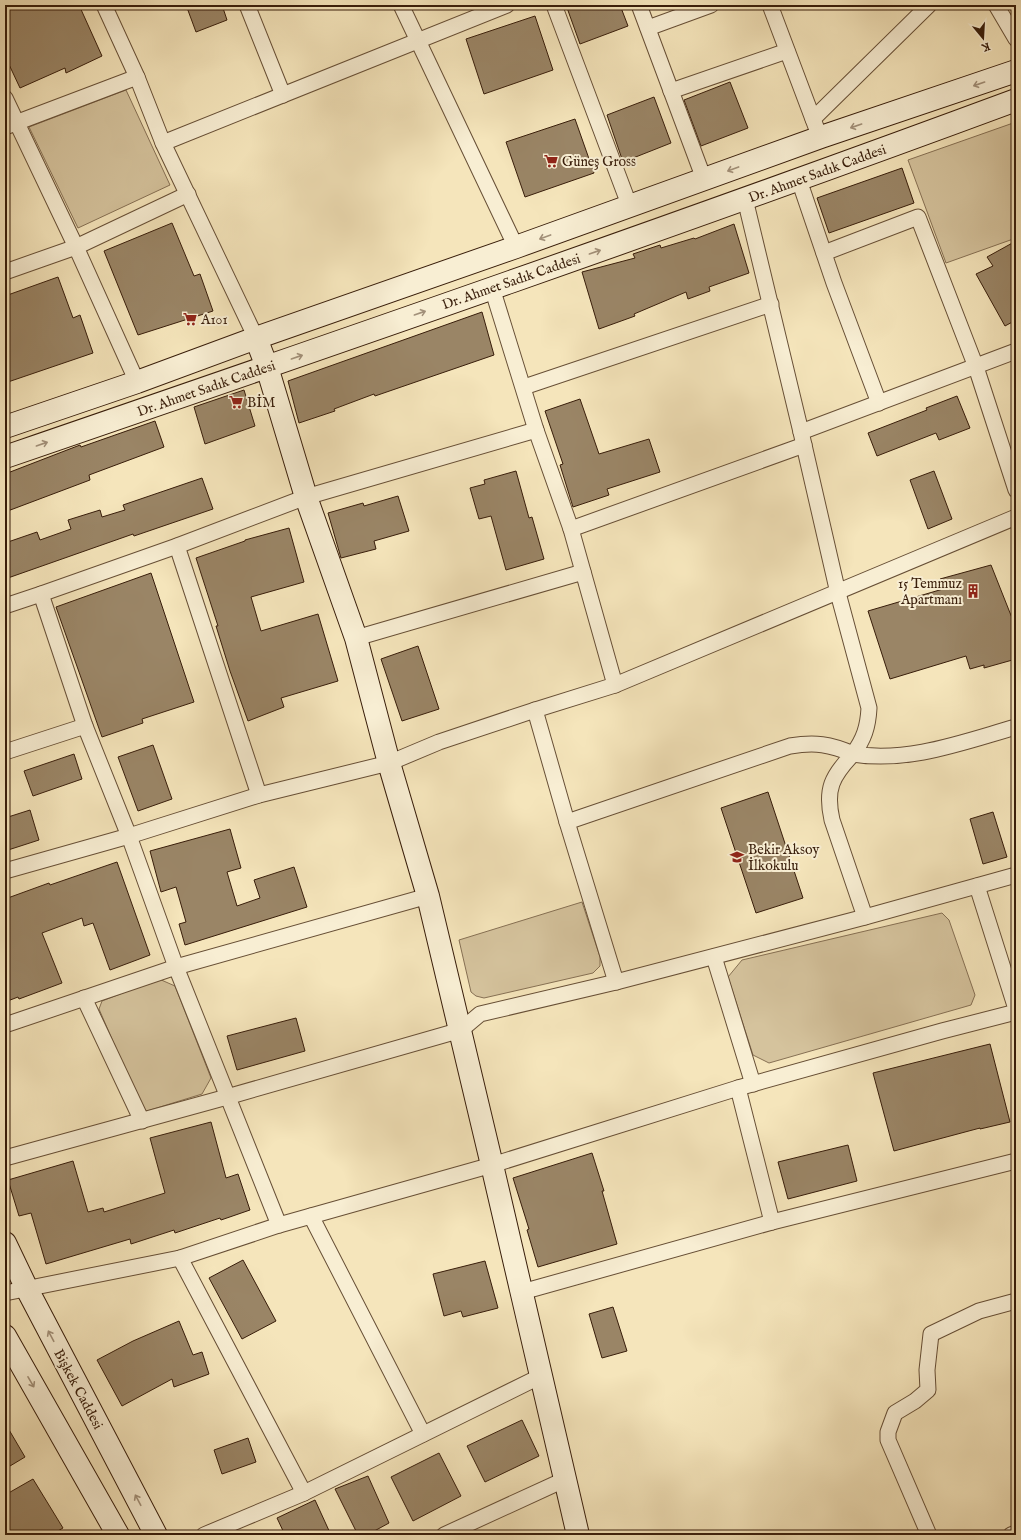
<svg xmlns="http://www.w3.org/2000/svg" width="1021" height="1540" viewBox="0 0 1021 1540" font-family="'IM FELL English',serif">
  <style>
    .green { fill: #d5c39d; stroke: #867054 }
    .building { fill: #9a8566; stroke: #381d0a }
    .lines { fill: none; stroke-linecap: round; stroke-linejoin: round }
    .street-casing { stroke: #674f36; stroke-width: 17 }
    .secondary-casing { stroke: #381d0a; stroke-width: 24 }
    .street { stroke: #f8eed3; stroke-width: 15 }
    .secondary { stroke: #f8eed3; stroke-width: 22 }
    .oneway { stroke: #a29079 }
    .labels { text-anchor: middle; stroke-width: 4; stroke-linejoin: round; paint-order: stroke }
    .poi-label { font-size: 14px; fill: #381d0a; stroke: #f8eed3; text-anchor: start }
    .street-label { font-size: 14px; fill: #381d0a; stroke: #f8eed3 }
  </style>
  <rect width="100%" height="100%" fill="#f5e5bb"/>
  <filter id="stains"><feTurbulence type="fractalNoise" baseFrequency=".005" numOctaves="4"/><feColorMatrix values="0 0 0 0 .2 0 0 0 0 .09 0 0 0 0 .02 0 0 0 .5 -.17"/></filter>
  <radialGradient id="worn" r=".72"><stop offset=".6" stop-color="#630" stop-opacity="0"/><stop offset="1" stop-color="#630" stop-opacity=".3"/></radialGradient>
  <g class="green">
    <path d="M126 90 170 185 78 228 29 127Z"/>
    <path d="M1016 122V238L946 263 908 160Z"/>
    <path d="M582 902 600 957V966L593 973 484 998 476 996 471 992 459 940Z"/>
    <path d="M942 913 949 920 975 995 971 1005 769 1063 753 1055 728 977 742 960Z"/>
    <path d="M159 979 175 986 211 1078 202 1094 147 1111 140 1104 99 1009 102 1001Z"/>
  </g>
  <g class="building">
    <path d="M5 5H79L102 56 66 73 65 68 20 88 5 56Z"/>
    <path d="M186 5H222L227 20 196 32Z"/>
    <path d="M566 5H620L628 26 580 44Z"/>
    <path d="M535 16 553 70 484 94 466 39Z"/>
    <path d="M730 82 748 128 701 146 684 100Z"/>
    <path d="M654 97 671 143 623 162 607 115Z"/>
    <path d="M575 119 594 173 525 197 506 142Z"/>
    <path d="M902 168 914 203 829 233 817 198Z"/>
    <path d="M172 223 194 276 200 274 213 311 138 335 104 251Z"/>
    <path d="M734 224 749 273 709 287 710 291 688 299 686 292 634 314 635 316 599 329 582 272 635 258 633 254 660 245 661 248 694 238 695 239Z"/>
    <path d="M1016 241V320L1005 326 976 274 993 266 987 257Z"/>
    <path d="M58 277 73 318 80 315 93 353 5 383V296Z"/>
    <path d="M482 312 494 355 375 396 374 394 334 409 335 411 299 423 288 381Z"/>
    <path d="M244 390 255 426 205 444 194 407Z"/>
    <path d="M957 396 970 428 939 440 936 433 877 456 868 433 927 410 926 408Z"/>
    <path d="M580 399 599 454 649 439 660 472 607 489 609 495 573 507 560 465 563 464 545 411Z"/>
    <path d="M155 421 164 447 89 475 90 480 5 512V474L80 445 81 447Z"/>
    <path d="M516 471 529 518 532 517 544 559 506 570 491 516 479 519 470 488 485 484 484 480Z"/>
    <path d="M934 471 952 519 928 529 910 480Z"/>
    <path d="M202 478 213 509 134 536 133 534 5 579V543L37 532 40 540 71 529 68 520 100 510 102 517 125 510 123 505Z"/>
    <path d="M398 496 409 531 374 541 376 549 341 558 328 513 363 503 364 506Z"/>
    <path d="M289 528 304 582 251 597 261 631 318 614 338 681 281 698 284 707 248 721 230 671 216 626H218L196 558 245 541V540Z"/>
    <path d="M991 565 1016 628V659L984 668V665L970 669 966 656 890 679 868 611 943 589 940 579Z"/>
    <path d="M151 573 194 702 142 719 143 723 102 737 56 607Z"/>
    <path d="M418 646 439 709 402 721 381 659Z"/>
    <path d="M153 745 172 799 138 811 118 757Z"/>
    <path d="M74 754 82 779 33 796 24 771Z"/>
    <path d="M768 792 803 898 756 913 721 808Z"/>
    <path d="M30 810 39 840 5 851V818Z"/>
    <path d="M993 812 1007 857 983 864 970 819Z"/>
    <path d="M230 829 241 868 227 872 237 906 260 898 254 880 294 867 307 907 185 945 179 924 186 922 176 887 161 892 150 851Z"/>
    <path d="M117 862 150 955 110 970 93 923 84 926 82 918 42 933 62 983 19 999 18 997 5 1002V899L49 883 50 885Z"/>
    <path d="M296 1018 305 1051 237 1070 227 1036Z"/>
    <path d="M990 1044 1010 1122 980 1129V1128L894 1151 873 1073Z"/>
    <path d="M211 1122 226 1178 238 1174 250 1210 221 1220 220 1218 175 1233 174 1230 131 1244 130 1239 46 1264 31 1213 19 1216 8 1180 73 1161 88 1212 103 1208 104 1212 165 1193 150 1138Z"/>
    <path d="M848 1145 857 1181 788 1199 778 1162Z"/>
    <path d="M592 1153 604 1191H602L617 1244 538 1267 527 1230 529 1229 513 1178Z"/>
    <path d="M243 1260 276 1321 242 1339 209 1278Z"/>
    <path d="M485 1261 498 1308 463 1317 461 1311 444 1316 433 1274Z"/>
    <path d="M613 1307 627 1351 602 1358 589 1314Z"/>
    <path d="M179 1321 193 1355 202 1352 209 1374 174 1387 172 1379 122 1406 97 1360 133 1341Z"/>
    <path d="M522 1420 539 1456 485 1482 467 1446Z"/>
    <path d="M5 1423 25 1457 5 1469Z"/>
    <path d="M248 1438 256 1462 222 1474 214 1450Z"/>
    <path d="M439 1453 461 1496 413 1521 391 1477Z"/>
    <path d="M368 1476 389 1523 367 1535H358L335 1489Z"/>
    <path d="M33 1479 63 1528 51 1535H5V1495Z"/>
    <path d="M315 1500 331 1535H285L277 1518Z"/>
  </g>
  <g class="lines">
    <defs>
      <g id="street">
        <path d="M104 5 137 77 163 143 256 338"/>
        <path d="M247 5 283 95"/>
        <path d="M401 5 516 247"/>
        <path d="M554 5 630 207"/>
        <path d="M639 5 704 179"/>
        <path d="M770 5 816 127"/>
        <path d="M996 5 1016 39"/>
        <path d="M648 28 711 5"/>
        <path d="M671 91 787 51"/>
        <path d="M5 98 76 247 137 382"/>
        <path d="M813 119 929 5"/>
        <path d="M5 127 137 77"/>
        <path d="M163 143 507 5"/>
        <path d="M799 180 834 283 879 403"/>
        <path d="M745 199 801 432 1016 351"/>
        <path d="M824 253 918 217 976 367 1016 490"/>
        <path d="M5 272 76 247 188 194"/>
        <path d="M492 288 536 430 571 529 615 685"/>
        <path d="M524 387 771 304"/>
        <path d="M801 432 838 593 869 708C868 727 864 739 853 754 909 763 963 742 1016 727"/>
        <path d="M571 529 804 445"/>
        <path d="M177 546 259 795"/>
        <path d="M41 594 85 726 129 836 176 967 279 1225"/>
        <path d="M5 606 41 594 177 546 306 497 536 430"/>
        <path d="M356 638 583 572"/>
        <path d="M535 710 567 822 616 982"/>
        <path d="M5 752 85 726"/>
        <path d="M567 822 790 746C815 742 830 744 853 754 832 776 825 789 832 820L865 917"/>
        <path d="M5 871 129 836 259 795 389 763 439 742 535 710 615 685 1016 517"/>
        <path d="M977 886 1016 1009"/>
        <path d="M714 957 753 1084"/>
        <path d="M84 998 142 1121"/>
        <path d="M5 1025 176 967 428 896"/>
        <path d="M738 1088 772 1222"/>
        <path d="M5 1158 227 1097 461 1030 480 1014 616 982 865 917 1016 875"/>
        <path d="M311 1216 423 1434"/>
        <path d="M180 1258 304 1493"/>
        <path d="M522 1292 772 1222 1016 1161"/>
        <path d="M5 1293 180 1258 279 1225 492 1165 738 1088 942 1031 1016 1012"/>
        <path d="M204 1535 304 1493 541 1376"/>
        <path d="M444 1535 566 1479"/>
        <path d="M929 1535 888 1440V1432L895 1413 915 1401 928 1390 927 1370 931 1334 979 1311 1016 1301"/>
        <path d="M1011 1535 1016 1533"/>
      </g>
      <g id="secondary">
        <path d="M256 338 267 367 306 497 356 638 389 763 428 896 492 1165 578 1535"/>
        <path d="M5 427 137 382 256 338 516 247 821 137 1016 71"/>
        <path d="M5 457C343 341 681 224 1016 100"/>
        <path d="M5 1243 27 1289 156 1535"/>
        <path d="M5 1336 118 1535"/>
      </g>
    </defs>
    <use href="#street" class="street-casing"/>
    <use href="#secondary" class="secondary-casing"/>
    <use href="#street" class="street"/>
    <use href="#secondary" class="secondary"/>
  </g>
  <defs><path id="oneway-shaft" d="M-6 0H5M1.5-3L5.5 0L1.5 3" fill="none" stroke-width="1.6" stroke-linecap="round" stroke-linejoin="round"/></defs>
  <g class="oneway">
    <use href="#oneway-shaft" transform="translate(979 84) rotate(161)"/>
    <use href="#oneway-shaft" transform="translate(856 126) rotate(161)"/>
    <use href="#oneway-shaft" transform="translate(733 169) rotate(160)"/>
    <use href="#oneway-shaft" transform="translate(545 237) rotate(160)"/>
    <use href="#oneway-shaft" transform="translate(595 252) rotate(-19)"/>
    <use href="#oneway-shaft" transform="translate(420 313) rotate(-19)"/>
    <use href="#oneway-shaft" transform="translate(297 357) rotate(-19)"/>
    <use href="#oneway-shaft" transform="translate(42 444) rotate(-19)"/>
    <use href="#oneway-shaft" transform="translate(51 1336) rotate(-118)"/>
    <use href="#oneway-shaft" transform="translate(31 1382) rotate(60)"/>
    <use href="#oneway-shaft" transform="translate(138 1500) rotate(-118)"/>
  </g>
  <defs>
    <symbol id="supermarket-bare" viewBox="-9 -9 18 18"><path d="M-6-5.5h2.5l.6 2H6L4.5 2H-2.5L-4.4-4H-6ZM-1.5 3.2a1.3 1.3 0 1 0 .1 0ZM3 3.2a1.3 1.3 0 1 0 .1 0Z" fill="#8f2418" stroke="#f8eed3" stroke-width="2.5" paint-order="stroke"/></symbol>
    <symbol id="building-bare" viewBox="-9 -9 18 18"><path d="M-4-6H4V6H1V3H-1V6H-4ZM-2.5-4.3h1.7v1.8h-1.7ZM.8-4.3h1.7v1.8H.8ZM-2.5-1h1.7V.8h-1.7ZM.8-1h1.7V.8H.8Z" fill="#8f2418" stroke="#f8eed3" stroke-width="2.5" paint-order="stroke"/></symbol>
    <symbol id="school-bare" viewBox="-9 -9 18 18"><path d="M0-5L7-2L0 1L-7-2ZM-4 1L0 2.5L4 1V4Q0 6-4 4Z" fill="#8f2418" stroke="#f8eed3" stroke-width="2.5" paint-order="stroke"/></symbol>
  </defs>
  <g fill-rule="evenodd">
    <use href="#supermarket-bare" x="541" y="151" width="20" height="20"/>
    <use href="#supermarket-bare" x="180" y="309" width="20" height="20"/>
    <use href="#supermarket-bare" x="226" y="392" width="20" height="20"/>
    <use href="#building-bare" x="963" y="581" width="20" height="20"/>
    <use href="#school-bare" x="727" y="847" width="20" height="20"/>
  </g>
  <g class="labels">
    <g class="poi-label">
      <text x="562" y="166">Güneş Gross</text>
      <text x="201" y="324">A101</text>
      <text x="247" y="407">BİM</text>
      <text x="962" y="588" text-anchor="end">15 Temmuz<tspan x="962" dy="16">Apartmanı</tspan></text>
      <text x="748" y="854">Bekir Aksoy<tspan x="748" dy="16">İlkokulu</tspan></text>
    </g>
    <g class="street-label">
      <text transform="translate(817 173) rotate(-20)" y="5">Dr. Ahmet Sadık Caddesi</text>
      <text transform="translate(511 281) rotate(-19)" y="5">Dr. Ahmet Sadık Caddesi</text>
      <text transform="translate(206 388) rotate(-19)" y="5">Dr. Ahmet Sadık Caddesi</text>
      <text transform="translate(79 1389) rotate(62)" y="5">Bişkek Caddesi</text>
    </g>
  </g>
  <rect width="1021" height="1540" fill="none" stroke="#f5e5bb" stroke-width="20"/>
  <rect x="6" y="6" width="1009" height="1528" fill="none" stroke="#381d0a" stroke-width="2"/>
  <rect x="10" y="10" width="1001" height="1520" fill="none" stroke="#381d0a"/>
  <g transform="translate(983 38) rotate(162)" stroke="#f8eed3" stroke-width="3" paint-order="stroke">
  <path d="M0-3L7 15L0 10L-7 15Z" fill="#381d0a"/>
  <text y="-6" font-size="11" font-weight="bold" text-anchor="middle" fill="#381d0a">K</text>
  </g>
  <rect width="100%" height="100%" filter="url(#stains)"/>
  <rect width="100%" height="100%" fill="url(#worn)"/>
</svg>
